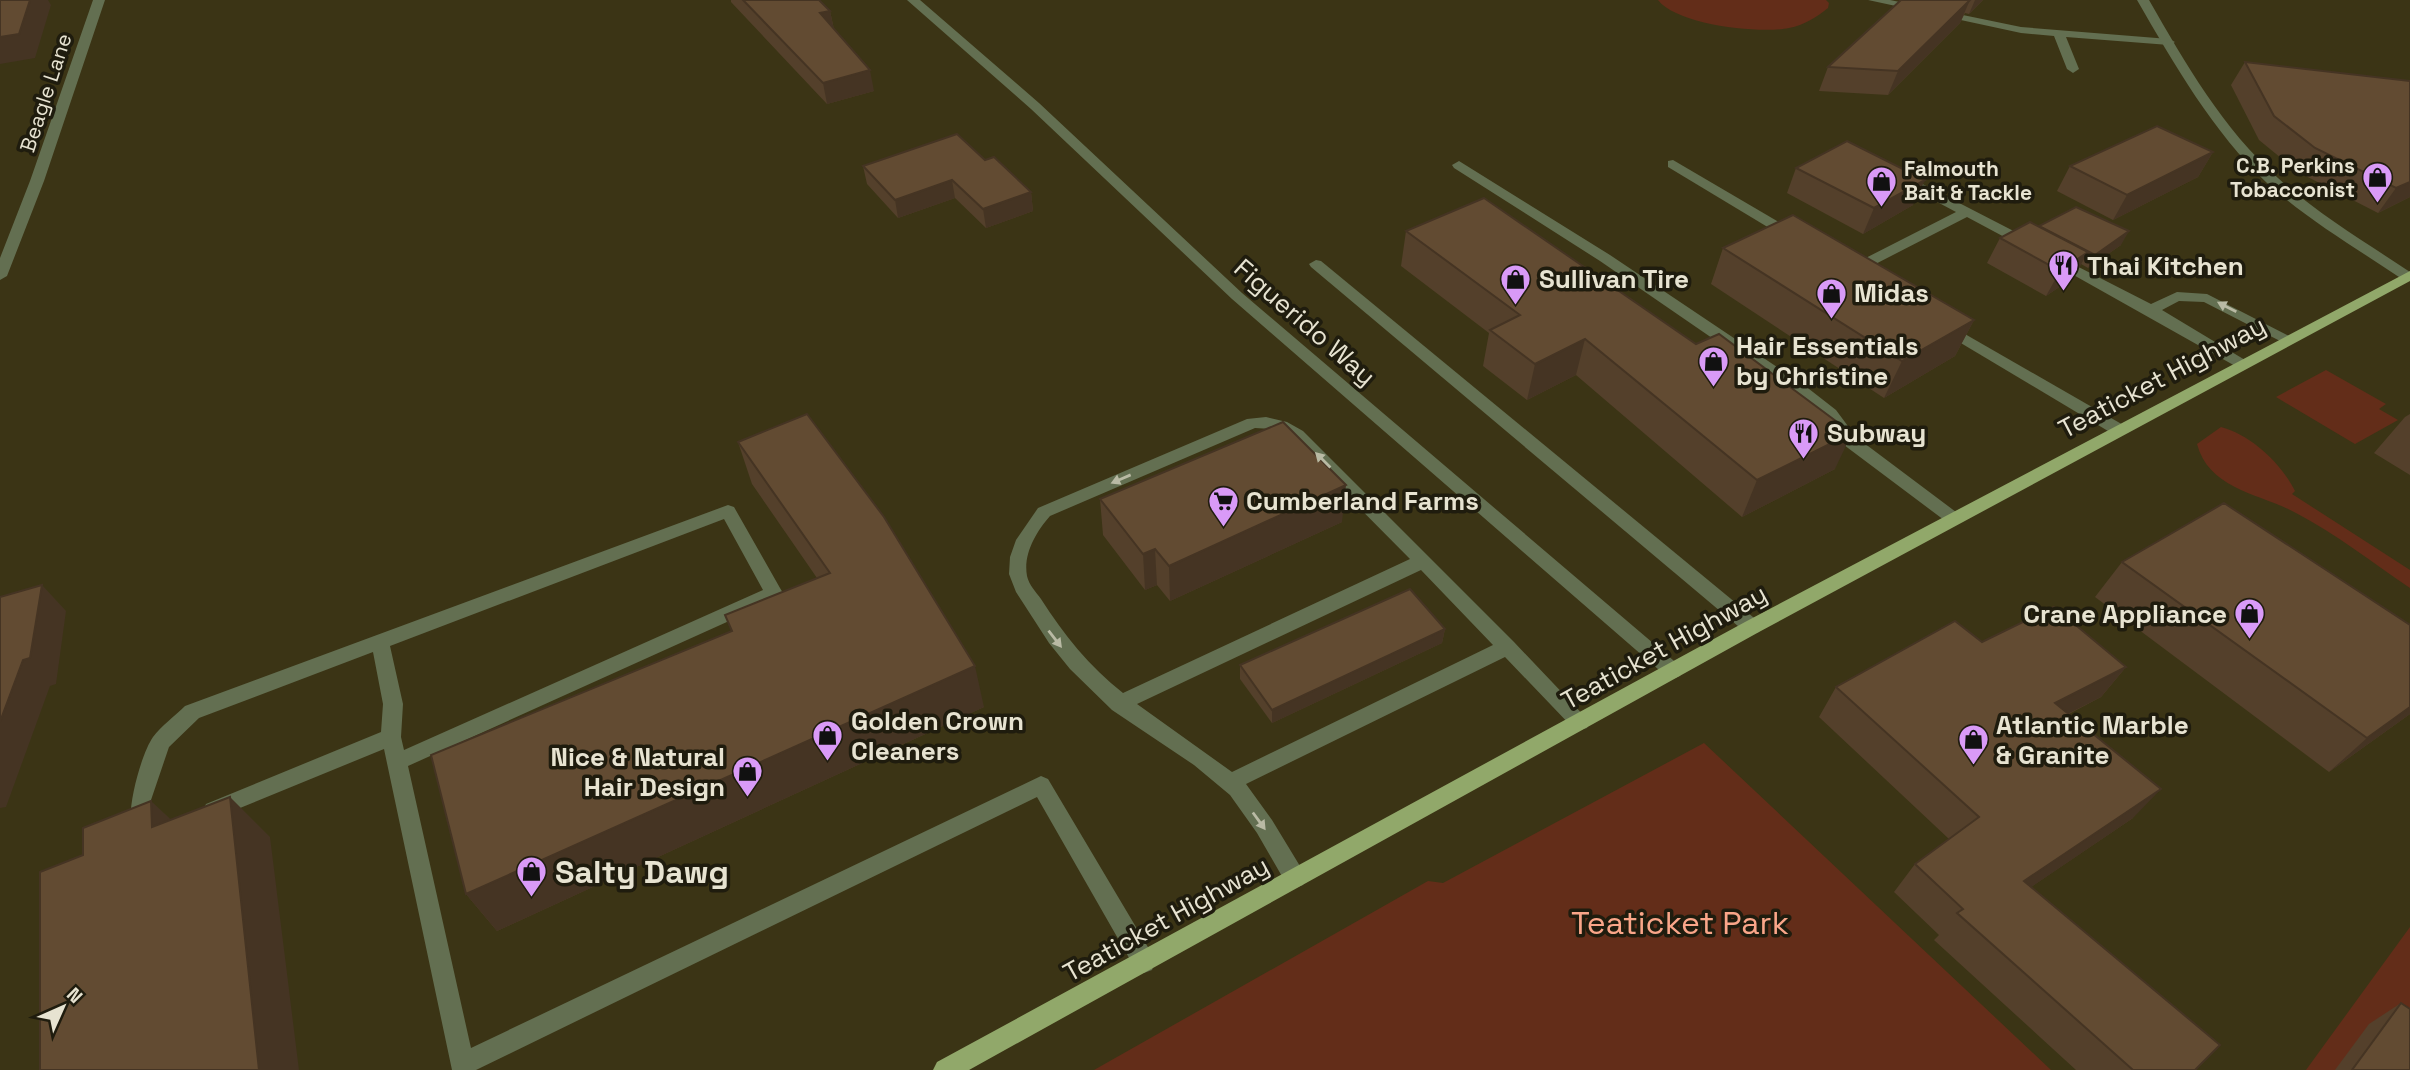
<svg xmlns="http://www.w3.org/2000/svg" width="2410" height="1070" viewBox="0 0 2410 1070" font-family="'Space Grotesk',sans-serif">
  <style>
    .green { fill: #632d19 }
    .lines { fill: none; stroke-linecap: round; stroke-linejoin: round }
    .service { fill: #636f51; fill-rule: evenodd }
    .minor { fill: #636f51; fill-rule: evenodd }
    .primary { fill: #91a86a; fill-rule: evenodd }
    .wall { fill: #54402b }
    .shaded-wall { fill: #453423 }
    .building { fill: #624b32; stroke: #453423; stroke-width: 2 }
    .oneway { fill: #b9baa4 }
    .labels { text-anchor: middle; stroke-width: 7; stroke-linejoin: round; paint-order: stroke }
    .far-street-label { font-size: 21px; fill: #e7e3d1; stroke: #1f1c0e }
    .far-poi-label { font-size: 21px; font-weight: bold; fill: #e7e3d1; stroke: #1f1c0e; text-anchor: end }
    .poi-label { font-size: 26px; font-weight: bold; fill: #e7e3d1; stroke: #1f1c0e; text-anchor: start }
    .street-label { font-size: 26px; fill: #e7e3d1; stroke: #1f1c0e }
    .near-poi-label { font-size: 32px; font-weight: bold; fill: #e7e3d1; stroke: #1f1c0e; text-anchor: start }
    .near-park-label { font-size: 32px; fill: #faa689; stroke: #1f1c0e }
  </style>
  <rect width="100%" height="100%" fill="#3b3415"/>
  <g class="green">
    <path d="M1658 0H1826L1829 3 1828 8C1817 17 1804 25 1789 28 1760 34 1677 25 1658 0Z"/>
    <path d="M2326 370 2386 404 2379 409 2398 420 2355 444 2276 397Z"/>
    <path d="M2221 427C2251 435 2281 463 2295 491L2292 494 2410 570V588C2373 563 2336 534 2296 513 2262 494 2209 490 2197 444Z"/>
    <path d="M1704 743 2051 1070H1094L1428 881 1443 883Z"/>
    <path d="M2410 927V1070H2306Z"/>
  </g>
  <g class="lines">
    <g class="service">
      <path d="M1868 0H1890L2021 27 2169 39 2175 42 2169 45 2066 37 2079 69 2073 73 2067 69 2054 36 2021 33Z"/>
      <path d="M1673 160 1799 234 1801 237 1799 240H1789L1668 167V161Z"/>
      <path d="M1459 161 1610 255 1804 385 1836 410 1856 437 1960 515 1963 519 1960 523H1948L1844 445 1824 418 1792 393 1600 261 1454 168 1452 165Z"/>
      <path d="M1901 173 2033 241 2035 244 2028 248 2023 247 1967 217 1856 274H1846V268L1956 212 1896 180V174Z"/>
      <path d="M2059 257 2151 304 2177 292 2207 294 2295 339 2287 344 2282 342 2204 302 2179 301 2162 310 2250 363 2242 368 2237 367 2054 264V258Z"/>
      <path d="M1316 260 1321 261 1759 622 1761 627 1759 632 1752 634 1745 632 1311 267 1309 264Z"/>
      <path d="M1944 322 2125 426 2127 430 2125 434H2113L1939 330 1937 327Z"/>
      <path d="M1266 417 1287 422 1303 431 1514 642 1590 722 1587 728 1580 730 1573 728 1505 657 1246 784 1272 820 1303 871 1306 878 1303 885 1295 888 1287 885 1257 833 1230 795 1194 765 1112 710 1070 669 1049 643 1016 592 1009 574 1010 557 1016 540 1038 508 1247 419ZM1255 428 1273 429 1291 439 1410 559 1123 693C1089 666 1064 635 1041 599 1036 592 1029 585 1027 576 1023 554 1036 532 1050 516ZM1421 570 1493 645 1232 772 1137 704Z"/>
      <path d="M728 505 734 507 780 588 783 593 780 598 408 766 471 1048 1041 776 1048 779 1152 954 1155 962 1152 970 1144 973 1136 970 1037 797 476 1070H452L384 749 213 819 206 816 203 810 206 804 381 732 383 704 373 652 199 718 169 747 150 803 151 827 147 834 140 836 133 834C124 815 141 754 153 737 161 726 175 716 185 706ZM724 519 763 590 404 750 401 737 403 704 390 646Z"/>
    </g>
    <g class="minor">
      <path d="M93 0H105L44 181 7 276 0 280V258L30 181Z"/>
      <path d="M907 0H920L1039 103 1242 293 1680 666 1683 671 1680 676 1673 679 1666 676 1232 299 1031 109Z"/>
      <path d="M2137 0H2149C2185 63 2223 129 2278 178 2318 214 2365 242 2410 272V280L2402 279C2356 248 2308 220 2267 183 2213 132 2174 64 2137 0Z"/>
    </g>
    <path class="primary" d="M2410 271V281L1759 632 969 1070H933L937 1062 1745 622Z"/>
  </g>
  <g class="wall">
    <path d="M731 0H819L830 11 834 29 874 91 827 104 731 2Z"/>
    <path d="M1901 0H1983L1969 14 1965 13 1960 23 1888 95 1819 91 1828 67Z"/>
    <path d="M2245 62 2410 197 2378 213 2298 172 2259 140 2231 85Z"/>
    <path d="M2213 152 2198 177 2113 220 2057 191 2070 166Z"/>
    <path d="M985 160 1031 192 1033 211 986 228 955 198 898 218 867 184 863 166Z"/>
    <path d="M1796 168 1913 205 1863 234 1787 193Z"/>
    <path d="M2039 226 2121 245 2088 268 2081 264 2074 277 2046 296 1987 263 2000 238Z"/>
    <path d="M1406 231 1835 469 1742 517 1576 375 1527 400 1483 366 1489 333 1401 266Z"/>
    <path d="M1723 248 1974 320 1955 356 1884 398 1711 284Z"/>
    <path d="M2410 414V475L2374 453 2405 417Z"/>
    <path d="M738 442 984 707 497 931 466 894 732 631 817 578 752 484Z"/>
    <path d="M1100 499 1342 522 1170 601 1157 585 1145 590 1103 535Z"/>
    <path d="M2122 562 2410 714 2329 772 2095 597Z"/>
    <path d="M1445 629 1442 643 1272 723 1240 679V665Z"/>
    <path d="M1982 642 2126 667 2101 697 2069 714 2133 818 2031 887 2195 1070H2076L1934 940 1939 935 1894 892 1915 864 1949 839 1819 717 1836 687Z"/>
    <path d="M2401 1003 2410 1070H2335L2369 1024Z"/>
  </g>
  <g class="shaded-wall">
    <path d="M30 0H48L51 5 35 58 0 64V37Z"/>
    <path d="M1970 0 1960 23 1888 95 1898 71Z"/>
    <path d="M1975 0H1983L1969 14Z"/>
    <path d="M830 11 834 30 820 13Z"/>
    <path d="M870 70 874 91 827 104 823 83Z"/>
    <path d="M2213 152 2198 177 2113 220 2127 195Z"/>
    <path d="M952 180 955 198 898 218 895 200Z"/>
    <path d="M1925 180 1913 205 1863 234 1874 208Z"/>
    <path d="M2410 182V197L2378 213 2396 188Z"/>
    <path d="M1031 192 1033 211 986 228 983 209Z"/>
    <path d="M2129 231 2121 245 2088 268 2095 255Z"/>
    <path d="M2088 252 2074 277 2046 296 2060 271Z"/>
    <path d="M1974 320 1955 356 1884 398 1902 361Z"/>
    <path d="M1585 339 1576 375 1527 400 1535 364Z"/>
    <path d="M1852 433 1835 469 1742 517 1757 480Z"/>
    <path d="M1346 485 1342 522 1170 601 1169 566Z"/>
    <path d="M1155 549 1157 585 1145 590 1143 554Z"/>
    <path d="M42 585 66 611 56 684 50 686 6 807 0 808V722Z"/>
    <path d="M1445 629 1442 643 1272 723V710Z"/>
    <path d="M975 666 984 707 497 931 466 894Z"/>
    <path d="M2126 667 2101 697 2032 732 2055 703Z"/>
    <path d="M2410 707V714L2329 772 2367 738Z"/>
    <path d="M2161 789 2133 818 1999 909 2024 881Z"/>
    <path d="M230 797 270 837 299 1070H259Z"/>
    <path d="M151 801 194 841 152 827Z"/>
  </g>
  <g class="building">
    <path d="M0 0H30L19 34 0 37Z"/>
    <path d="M743 0H819L830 11 820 13 870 70 823 83Z"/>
    <path d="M1901 0H1970L1898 71 1828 67Z"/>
    <path d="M2245 62 2410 81V182L2396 188 2315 148 2274 116Z"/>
    <path d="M2157 126 2213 152 2127 195 2070 166Z"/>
    <path d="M957 134 985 160 994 157 1031 192 983 209 952 180 895 200 863 166Z"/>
    <path d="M1847 141 1925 180 1874 208 1796 168Z"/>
    <path d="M1484 198 1696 344 1719 334 1852 433 1757 480 1585 339 1535 364 1490 330 1520 315 1406 231Z"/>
    <path d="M2076 207 2129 231 2095 255 2039 226Z"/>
    <path d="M1793 215 1974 320 1902 361 1723 248Z"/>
    <path d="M2030 222 2088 252 2060 271 2000 238Z"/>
    <path d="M807 414 884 517 975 666 466 894 431 755 732 631 725 615 830 573 738 442Z"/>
    <path d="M1283 422 1346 485 1169 566 1155 549 1143 554 1100 499Z"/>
    <path d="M2224 503 2410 625V707L2367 738 2122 562Z"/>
    <path d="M42 585 30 658 23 660 0 722V597Z"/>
    <path d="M1410 589 1445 629 1272 710 1240 665Z"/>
    <path d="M2054 607 2126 667 2055 703 2161 789 2024 881 2220 1045 2195 1070H2133L1957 913 1963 909 1915 864 1979 817 1836 687 1955 621 1982 642Z"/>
    <path d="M230 797 259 1070H40V872L83 855V828L151 801 152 827Z"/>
    <path d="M2401 1003 2410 1009V1070H2352Z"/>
  </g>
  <defs><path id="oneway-solid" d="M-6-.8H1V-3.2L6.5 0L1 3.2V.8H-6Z" transform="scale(1.75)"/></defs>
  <g class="oneway">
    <use href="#oneway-solid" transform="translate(2227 307) rotate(-153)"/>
    <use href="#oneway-solid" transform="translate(1323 460) rotate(-135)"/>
    <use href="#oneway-solid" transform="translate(1121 479) rotate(157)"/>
    <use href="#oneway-solid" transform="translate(1055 639) rotate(52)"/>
    <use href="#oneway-solid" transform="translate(1259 821) rotate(54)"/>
  </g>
  <defs>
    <symbol id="shop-pin" viewBox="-11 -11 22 30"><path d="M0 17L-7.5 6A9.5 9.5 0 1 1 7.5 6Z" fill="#d99af7" stroke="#1f1c0e"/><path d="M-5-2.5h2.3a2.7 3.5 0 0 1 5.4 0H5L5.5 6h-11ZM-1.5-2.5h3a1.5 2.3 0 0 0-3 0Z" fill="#111"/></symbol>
    <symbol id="restaurant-pin" viewBox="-11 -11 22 30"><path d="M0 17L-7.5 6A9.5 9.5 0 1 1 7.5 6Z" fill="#d99af7" stroke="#1f1c0e"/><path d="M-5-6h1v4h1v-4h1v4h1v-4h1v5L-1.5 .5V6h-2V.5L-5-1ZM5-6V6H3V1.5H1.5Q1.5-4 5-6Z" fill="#111"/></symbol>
    <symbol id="supermarket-pin" viewBox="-11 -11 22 30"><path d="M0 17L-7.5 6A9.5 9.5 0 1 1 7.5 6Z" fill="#d99af7" stroke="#1f1c0e"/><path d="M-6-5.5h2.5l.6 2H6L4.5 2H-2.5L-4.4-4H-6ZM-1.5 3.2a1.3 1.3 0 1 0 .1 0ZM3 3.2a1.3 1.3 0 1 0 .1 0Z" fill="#111"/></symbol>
  </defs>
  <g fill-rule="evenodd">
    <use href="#shop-pin" x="2360" y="160" width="35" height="47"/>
    <use href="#shop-pin" x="1864" y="164" width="35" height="47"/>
    <use href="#restaurant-pin" x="2046" y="248" width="35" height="47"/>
    <use href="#shop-pin" x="1498" y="262" width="35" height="47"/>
    <use href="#shop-pin" x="1814" y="276" width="35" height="47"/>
    <use href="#shop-pin" x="1696" y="344" width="35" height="47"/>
    <use href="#restaurant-pin" x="1786" y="416" width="35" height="47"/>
    <use href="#supermarket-pin" x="1206" y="484" width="35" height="47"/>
    <use href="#shop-pin" x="2232" y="596" width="35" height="47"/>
    <use href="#shop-pin" x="810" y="718" width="35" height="47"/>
    <use href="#shop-pin" x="1956" y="722" width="35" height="47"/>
    <use href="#shop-pin" x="730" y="754" width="35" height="47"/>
    <use href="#shop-pin" x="514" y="854" width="35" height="47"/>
  </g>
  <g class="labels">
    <g class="far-street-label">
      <text transform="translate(46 93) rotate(-72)" y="7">Beagle Lane</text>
    </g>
    <g class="far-poi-label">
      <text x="2355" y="173">C.B. Perkins<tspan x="2355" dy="24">Tobacconist</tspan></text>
      <text x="1904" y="176" text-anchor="start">Falmouth<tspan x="1904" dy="24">Bait &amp; Tackle</tspan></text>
    </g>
    <g class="poi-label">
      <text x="2087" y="275">Thai Kitchen</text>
      <text x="1539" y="288">Sullivan Tire</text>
      <text x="1854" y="302">Midas</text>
      <text x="1736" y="355">Hair Essentials<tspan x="1736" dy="30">by Christine</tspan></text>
      <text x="1827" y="442">Subway</text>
      <text x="1246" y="510">Cumberland Farms</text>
      <text x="2227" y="623" text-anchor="end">Crane Appliance</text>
      <text x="851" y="730">Golden Crown<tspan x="851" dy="30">Cleaners</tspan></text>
      <text x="1996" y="734">Atlantic Marble<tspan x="1996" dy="30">&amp; Granite</tspan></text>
      <text x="725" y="766" text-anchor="end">Nice &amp; Natural<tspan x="725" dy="30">Hair Design</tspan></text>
    </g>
    <g class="street-label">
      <text transform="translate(1305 322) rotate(41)" y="9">Figuerido Way</text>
      <text transform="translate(2162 377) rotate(-28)" y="9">Teaticket Highway</text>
      <text transform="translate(1664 647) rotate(-29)" y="9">Teaticket Highway</text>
      <text transform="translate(1166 919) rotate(-29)" y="9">Teaticket Highway</text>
    </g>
    <g class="near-poi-label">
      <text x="555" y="883">Salty Dawg</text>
    </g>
    <g class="near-park-label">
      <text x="1680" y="934">Teaticket Park</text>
    </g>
  </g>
  <g transform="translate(63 1007) rotate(45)" stroke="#1f1c0e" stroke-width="5" paint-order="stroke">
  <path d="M0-5L12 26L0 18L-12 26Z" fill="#e7e3d1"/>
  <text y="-10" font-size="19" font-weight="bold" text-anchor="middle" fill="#e7e3d1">N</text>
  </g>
</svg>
